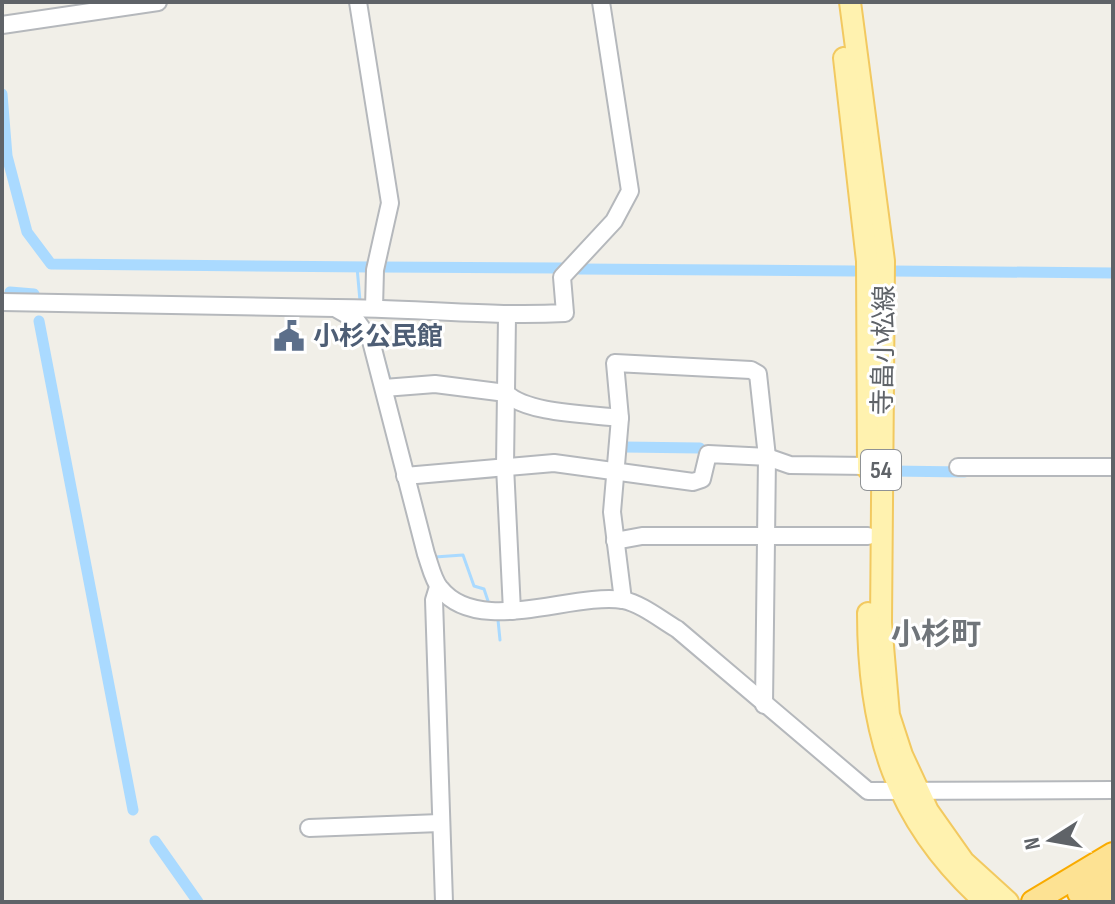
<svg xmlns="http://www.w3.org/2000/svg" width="1115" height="904" viewBox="0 0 1115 904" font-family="'Sofia Sans Condensed','Noto Sans JP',sans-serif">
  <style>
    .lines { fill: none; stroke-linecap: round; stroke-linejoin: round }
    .stream { stroke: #aadaff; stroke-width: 3 }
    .canal { stroke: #aadaff; stroke-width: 11 }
    .minor-casing { stroke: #b5b8bc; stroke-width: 20 }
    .major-casing { stroke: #f2c960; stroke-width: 24 }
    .highway-casing { stroke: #f9ab00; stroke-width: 26 }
    .minor { stroke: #fff; stroke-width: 16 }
    .major { stroke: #fff2af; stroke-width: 20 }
    .highway { stroke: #fde293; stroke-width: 22 }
    .labels { text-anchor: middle; stroke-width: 6; stroke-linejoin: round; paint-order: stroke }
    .shield { fill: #fff; stroke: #8f9295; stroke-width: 2 }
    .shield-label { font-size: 24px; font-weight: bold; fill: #5f6368 }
    .service-label { font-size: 26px; font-weight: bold; fill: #4e5e75; stroke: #fff; text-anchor: start }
    .street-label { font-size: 26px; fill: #5f6368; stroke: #fff }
    .quarter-label { font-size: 30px; font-weight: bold; fill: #70757a; stroke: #fff }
  </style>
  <rect width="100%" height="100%" fill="#f1efe8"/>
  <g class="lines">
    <g class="stream">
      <path d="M357 267 360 301"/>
      <path d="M380 345 390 380"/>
      <path d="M427 528 435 557 463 555 474 586 484 589 488 601"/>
      <path d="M498 620 500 640"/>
    </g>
    <g class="canal">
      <path d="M2 94 7 156 27 232 51 264 370 267"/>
      <path d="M380 267 561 268"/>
      <path d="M579 269 854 271"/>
      <path d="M893 271 1113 273"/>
      <path d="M10 292 34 294"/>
      <path d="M39 321 133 810"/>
      <path d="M624 447 700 448"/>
      <path d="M892 471 964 472"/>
      <path d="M155 841 198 902"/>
    </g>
    <defs>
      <g id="minor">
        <path d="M358 2 390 203 375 270 374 308"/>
        <path d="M2 25 158 2"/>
        <path d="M2 302 335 308 356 320 371 341 426 554C430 565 433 580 440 588 478 637 572 592 623 600 642 604 660 619 677 629L868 791 1113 790"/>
        <path d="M337 308C413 308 489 317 565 313L562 277 614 221 630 191 601 2"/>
        <path d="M507 316 505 466 512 611"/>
        <path d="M384 388 435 384 506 393C527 414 590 414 620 418L615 363 751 370 758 374 767 457 764 705"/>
        <path d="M620 418 612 512 623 600"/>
        <path d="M958 467H1113"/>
        <path d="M405 476 554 463 693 482 702 479 708 454 767 457 790 465 868 466"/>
        <path d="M615 541 642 536H868"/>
        <path d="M438 587 434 600 444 902"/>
        <path d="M309 828 440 823"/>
      </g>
      <g id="major">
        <path d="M850 2 884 261 881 623 889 715 902 755 928 811 964 862 1008 902"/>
        <path d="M844 58 867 261 868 469"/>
        <path d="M868 613C868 732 895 821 985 902"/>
      </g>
      <g id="highway">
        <path d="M1079 893 1113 873"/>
        <path d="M1033 902 1113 854"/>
        <path d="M1097 902 1113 893"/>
      </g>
    </defs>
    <use href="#minor" class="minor-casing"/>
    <use href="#major" class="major-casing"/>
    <use href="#highway" class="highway-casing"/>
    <use href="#minor" class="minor"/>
    <use href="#major" class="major"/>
    <use href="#highway" class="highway"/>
  </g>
  <defs>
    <symbol id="civic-bare" viewBox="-9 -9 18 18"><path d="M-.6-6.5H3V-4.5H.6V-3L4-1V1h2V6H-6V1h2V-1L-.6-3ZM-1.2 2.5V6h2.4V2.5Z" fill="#5c6f8a" stroke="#fff" stroke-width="2.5" paint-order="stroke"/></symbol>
  </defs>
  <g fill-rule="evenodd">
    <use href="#civic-bare" x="267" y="314" width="44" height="44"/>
  </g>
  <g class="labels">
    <rect class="shield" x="861" y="450" width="40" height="40" rx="6"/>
    <g class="shield-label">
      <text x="881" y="478">54</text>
    </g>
    <g class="service-label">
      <text x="313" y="345">小杉公民館</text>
    </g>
    <g class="street-label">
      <text transform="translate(883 350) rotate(-89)" y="9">寺畠小松線</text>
    </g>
    <g class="quarter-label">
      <text x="936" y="644">小杉町</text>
    </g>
  </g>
  <rect width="1115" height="904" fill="none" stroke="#5f6368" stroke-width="8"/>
  <g transform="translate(1051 840) rotate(259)" stroke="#ffffff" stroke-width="6" paint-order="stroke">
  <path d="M0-6L14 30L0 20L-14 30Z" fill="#5f6368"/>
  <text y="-12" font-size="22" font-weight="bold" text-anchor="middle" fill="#5f6368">N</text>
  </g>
</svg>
